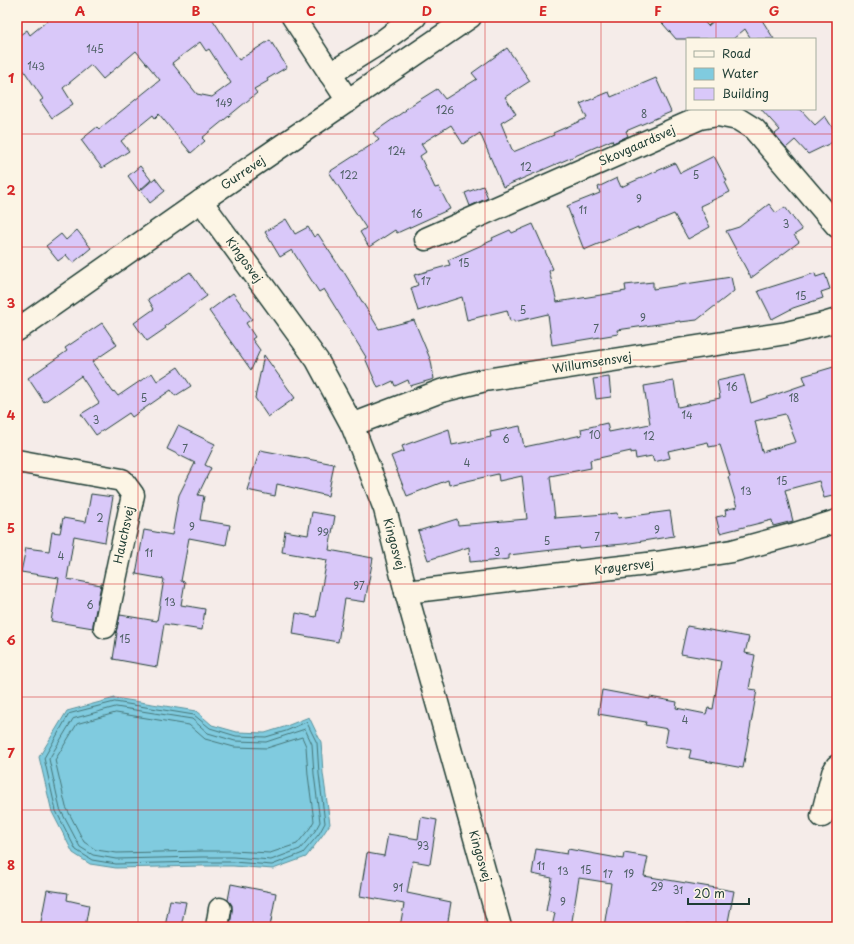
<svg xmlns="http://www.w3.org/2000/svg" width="854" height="944" viewBox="0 0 854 944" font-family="'Playpen Sans',sans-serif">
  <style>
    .water { fill: #80cbdf; stroke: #59929b }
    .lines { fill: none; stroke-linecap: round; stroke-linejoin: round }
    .shore { stroke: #467678; stroke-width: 1 }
    .building { fill: #d9c8f9; stroke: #1f3d34; fill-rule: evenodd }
    .street-casing { stroke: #1f3d34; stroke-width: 25 }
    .secondary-casing { stroke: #1f3d34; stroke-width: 25 }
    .street { stroke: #fcf5e5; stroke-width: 22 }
    .secondary { stroke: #fcf5e5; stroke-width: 22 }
    .grid { fill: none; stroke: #d62828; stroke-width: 1; stroke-opacity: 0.55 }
    .labels { text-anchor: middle; stroke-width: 3; stroke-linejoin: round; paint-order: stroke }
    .number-label { font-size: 10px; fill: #4e6065 }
    .street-label { font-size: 12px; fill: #1f3d34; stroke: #fcf5e5 }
    .neatline { fill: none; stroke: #d62828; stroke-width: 1.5 }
    .grid-label { font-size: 13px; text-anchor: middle; font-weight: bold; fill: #d62828 }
  </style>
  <rect width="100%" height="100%" fill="#f5ece9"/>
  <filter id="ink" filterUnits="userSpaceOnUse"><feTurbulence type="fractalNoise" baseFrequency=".025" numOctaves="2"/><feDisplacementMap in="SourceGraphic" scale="8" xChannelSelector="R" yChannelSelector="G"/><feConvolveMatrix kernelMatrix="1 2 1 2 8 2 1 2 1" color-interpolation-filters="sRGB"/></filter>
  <g filter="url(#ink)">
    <path class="water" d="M115 698 196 711 212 725 237 732 265 733 284 727 309 717 321 742 323 773 330 824 322 836 306 857 273 869 233 866H202L116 868 90 864 73 853 52 812 39 757 67 711Z"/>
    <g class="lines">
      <g class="shore">
        <path d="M115 702 194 715 210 728 236 736 266 737 286 731 306 722 307 723 317 743 319 774 325 823 319 834 303 853 272 865 233 862H202L116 864 92 860 76 850 56 811 44 758 69 714Z"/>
        <path d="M116 707 192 719 208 733 235 741 266 742 305 729 312 744 314 774 320 822 315 831 300 849 271 860 233 857H202L116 859 93 855 80 847 60 809 49 759 73 719Z"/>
        <path d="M116 713 189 725 205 739 234 747 267 748 302 737 306 746 308 775 314 821 310 828 297 844 270 853 233 851H202L117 853 96 850 84 842 66 807 55 760 77 724Z"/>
      </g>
    </g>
    <g class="building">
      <path d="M52 17H211L239 60 270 40 287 67 267 79 268 81 254 89 257 93 202 138 205 141 191 153 159 114 155 118 153 115 121 141 129 151 102 168 81 140 97 127 99 129 160 80 136 51 103 79 91 65 63 88 73 104 52 118 40 101 43 99 17 60V37L27 30 30 35ZM200 42 206 51 209 49 231 83 212 97 197 94 172 63Z"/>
      <path d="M657 17H700L708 26 718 17H760L774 39H751L745 29 733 39H676Z"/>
      <path d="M507 48 530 81 505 97 516 114 501 123 513 152 554 135 553 133 587 118 580 104 609 92 611 97 656 78 671 112 626 131 628 136 613 143 612 140 503 187 480 133 463 144 451 125 421 144 426 152 420 156 435 188 439 187 450 209 397 233 395 230 369 247 360 232 366 228 329 172 379 140 373 133 406 110 405 109 437 89 445 99 477 79 472 73Z"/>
      <path d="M761 109H800L815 125 825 116 837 135V140L808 154 795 140 786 148 775 134 780 130Z"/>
      <path d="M714 156 727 181 725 182 730 192 700 206 710 227 688 239 674 214 638 229V227L584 250 567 206 600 193 598 187 617 178 621 187 675 163 680 173Z"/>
      <path d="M140 166 151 180 139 191 128 176Z"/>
      <path d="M155 178 165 191 150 203 141 190Z"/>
      <path d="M483 186 488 198 470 206 465 193Z"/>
      <path d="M769 204 776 213 785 207 802 230 794 235 799 242 751 278 726 231 739 227Z"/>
      <path d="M286 219 295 234 308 227 314 237 318 234 341 269H342L379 329 414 320 431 361 434 379 410 386 408 380 395 386 393 381 378 388 365 358 366 357 324 289 319 292 292 250 280 257 265 232Z"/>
      <path d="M533 224 553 269 549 271 557 302 626 291 625 285 653 282V289L731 277 734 291 697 320 680 322V321L617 330 618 334 552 345 548 314 514 322V320L510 321 507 310 467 320 462 297 418 311 411 288 418 285 414 275 450 265 448 260 493 240 492 238 510 230 512 233Z"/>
      <path d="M77 230 91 248 73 263 66 255 58 261 46 246 61 234 66 240Z"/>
      <path d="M190 272 207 296 165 326 166 328 147 341 134 323 154 309 148 299Z"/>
      <path d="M815 273 816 277 825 274 830 289 821 292 823 298 793 308 772 319 758 291Z"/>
      <path d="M233 293 252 319 246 323 255 337 252 339 260 350 251 370 209 311Z"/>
      <path d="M102 323 117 345 92 362 113 392 114 391 118 396 152 373 157 381 178 367 191 386 175 396 171 390 132 417 129 413 96 435 81 414 99 403 81 376 44 402 28 378 67 351 65 348Z"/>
      <path d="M264 355 295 398 268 417 255 398Z"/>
      <path d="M837 366V495L824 498 819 481 785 490 793 521 773 526 772 520 720 533 716 517 726 515 725 510 737 507 728 477 730 476 720 445 709 447 708 442 668 451 670 458 654 462 652 456 636 459 635 452 631 453V451L590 460 591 468 550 476 555 518 617 513 618 518 670 511 674 536 624 544 579 548V547L509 555V559L481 562V561L470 562 469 547 428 560 418 531 457 519 458 525 527 519 522 476 499 481 498 474 449 485 448 480 407 496 391 456 404 451 402 446 449 429 452 445 491 437 490 432 520 426 524 447 582 435 581 429 607 423 609 432 650 424 644 386 674 381 678 407 720 398 717 381 744 375 751 403 806 384 803 376ZM785 414 796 442 762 452 755 421Z"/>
      <path d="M609 377 611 397 596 399 593 379Z"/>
      <path d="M178 426 215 444 205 465 211 468 198 495 204 496 200 520 230 525 226 545 189 538 181 581 185 582 181 605 205 609 202 630 164 624 157 667 113 659 117 633 116 632 120 615 157 621 164 579 136 574 144 530 172 535 179 495 195 463 167 449Z"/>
      <path d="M260 450 334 464 328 496 277 484 275 496 247 490Z"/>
      <path d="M91 494 113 497 105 542 74 536 67 579 101 585 93 624V628L51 621 59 578 21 572 26 548 49 551 52 532 60 533 63 518 86 522Z"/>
      <path d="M312 512 335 516 329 550 373 558 365 602 345 599 338 642 293 634 296 613 316 617 327 560 282 552 285 531 308 535Z"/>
      <path d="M687 626 749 637 745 653 755 655 749 689 757 690 743 768 689 758 691 750 665 746 668 729 645 725 646 722 598 714 602 690 650 699V697L677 702 676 708 706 714 708 708 713 709 721 661 681 654Z"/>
      <path d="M421 817 437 820 430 864 413 861 407 893 451 902 447 927H400L404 904 360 896 367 853 384 856 388 834 418 839Z"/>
      <path d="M536 849 567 854 568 849 623 859 624 853 648 857 644 876 734 891 727 927H707L685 923V927H604L611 883 579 878 571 927H552L555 913 546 911 552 878 532 874Z"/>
      <path d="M231 884 276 893 270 927H230L232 911V905L228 900Z"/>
      <path d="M47 890 68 893 67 900 89 905 85 927H40Z"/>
      <path d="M170 900 186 902 181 927H165Z"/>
    </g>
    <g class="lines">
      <defs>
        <g id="street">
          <path d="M293 17 348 101"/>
          <path d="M330 74 383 41 415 17"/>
          <path d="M426 239 700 118 718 115 738 119 754 129 837 226"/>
          <path d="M352 425 441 391 485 380 787 333 824 324 837 320"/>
          <path d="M17 461 122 480 133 495 105 627"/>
          <path d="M406 592 656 563 732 551 795 534 837 521"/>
          <path d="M822 816 833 773 837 766"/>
          <path d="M217 927 220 909"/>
        </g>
        <g id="secondary">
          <path d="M201 201 317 360 352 425 385 509 406 592 500 927"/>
          <path d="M17 330 188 210 470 17"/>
        </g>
      </defs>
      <use href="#street" class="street-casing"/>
      <use href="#secondary" class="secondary-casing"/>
      <use href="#street" class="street"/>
      <use href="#secondary" class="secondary"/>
    </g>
  </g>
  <path class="grid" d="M138 17V927M253 17V927M369 17V927M485 17V927M601 17V927M716 17V39M716 109V927M17 134H837M17 247H837M17 360H837M17 472H837M17 584H837M17 697H837M17 810H837"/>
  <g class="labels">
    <g class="number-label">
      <text x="95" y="53">145</text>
      <text x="36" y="70">143</text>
      <text x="224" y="107">149</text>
      <text x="445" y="114">126</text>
      <text x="644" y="118">8</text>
      <text x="397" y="155">124</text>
      <text x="526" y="171">12</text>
      <text x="349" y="179">122</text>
      <text x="696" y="179">5</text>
      <text x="639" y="203">9</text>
      <text x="583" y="214">11</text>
      <text x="417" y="218">16</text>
      <text x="786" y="228">3</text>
      <text x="464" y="267">15</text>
      <text x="426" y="285">17</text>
      <text x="801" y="300">15</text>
      <text x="523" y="314">5</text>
      <text x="643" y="322">9</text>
      <text x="596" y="333">7</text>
      <text x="732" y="391">16</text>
      <text x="144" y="402">5</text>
      <text x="794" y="402">18</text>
      <text x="687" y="419">14</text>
      <text x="96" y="424">3</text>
      <text x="595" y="439">10</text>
      <text x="649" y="440">12</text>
      <text x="506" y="443">6</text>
      <text x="185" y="453">7</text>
      <text x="467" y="467">4</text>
      <text x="782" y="485">15</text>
      <text x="746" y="495">13</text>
      <text x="100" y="522">2</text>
      <text x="192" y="531">9</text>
      <text x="657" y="534">9</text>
      <text x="323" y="536">99</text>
      <text x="597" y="541">7</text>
      <text x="547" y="545">5</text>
      <text x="497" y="556">3</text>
      <text x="149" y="557">11</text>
      <text x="61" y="560">4</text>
      <text x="359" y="590">97</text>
      <text x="170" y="606">13</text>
      <text x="90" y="609">6</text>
      <text x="125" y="643">15</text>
      <text x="685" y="724">4</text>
      <text x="423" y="850">93</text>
      <text x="541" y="870">11</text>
      <text x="586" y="874">15</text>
      <text x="563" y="875">13</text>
      <text x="608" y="878">17</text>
      <text x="629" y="878">19</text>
      <text x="657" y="891">29</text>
      <text x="398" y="892">91</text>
      <text x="678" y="894">31</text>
      <text x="563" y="906">9</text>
    </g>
    <g class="street-label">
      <text transform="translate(637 146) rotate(-24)" y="4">Skovgaardsvej</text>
      <text transform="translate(243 173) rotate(-34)" y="4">Gurrevej</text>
      <text transform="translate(244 260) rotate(54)" y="4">Kingosvej</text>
      <text transform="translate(592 363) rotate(-9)" y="4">Willumsensvej</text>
      <text transform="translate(124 535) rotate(-78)" y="4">Hauchsvej</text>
      <text transform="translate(394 544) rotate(75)" y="4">Kingosvej</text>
      <text transform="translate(624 567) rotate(-7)" y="4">Krøyersvej</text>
      <text transform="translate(480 856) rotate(74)" y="4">Kingosvej</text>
    </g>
  </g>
  <rect width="854" height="944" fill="none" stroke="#fcf5e5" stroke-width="44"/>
  <rect x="686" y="38" width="130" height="72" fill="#fcf5e5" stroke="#a4ab9e"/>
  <rect x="694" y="51" width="20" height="6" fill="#fcf5e5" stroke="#a4ab9e"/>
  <text x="722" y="58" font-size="12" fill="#1f3d34">Road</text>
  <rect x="694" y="68" width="20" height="12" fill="#80cbdf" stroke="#a4ab9e"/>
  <text x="722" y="78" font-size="12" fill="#1f3d34">Water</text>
  <rect x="694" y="88" width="20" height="12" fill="#d9c8f9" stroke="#a4ab9e"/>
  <text x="722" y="98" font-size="12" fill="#1f3d34">Building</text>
  <path d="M688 898v6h61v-6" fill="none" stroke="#1f3d34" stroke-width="2"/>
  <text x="694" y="898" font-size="12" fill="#1f3d34" stroke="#fcf5e5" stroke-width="3" paint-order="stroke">20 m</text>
  <rect x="22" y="22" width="810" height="900" class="neatline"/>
  <g class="grid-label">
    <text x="80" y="16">A</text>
    <text x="196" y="16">B</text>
    <text x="311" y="16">C</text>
    <text x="427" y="16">D</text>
    <text x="543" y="16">E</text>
    <text x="658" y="16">F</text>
    <text x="774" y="16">G</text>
    <text x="11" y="83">1</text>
    <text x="11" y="195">2</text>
    <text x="11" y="308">3</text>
    <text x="11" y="420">4</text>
    <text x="11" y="533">5</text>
    <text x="11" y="645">6</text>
    <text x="11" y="758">7</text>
    <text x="11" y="870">8</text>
  </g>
</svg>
